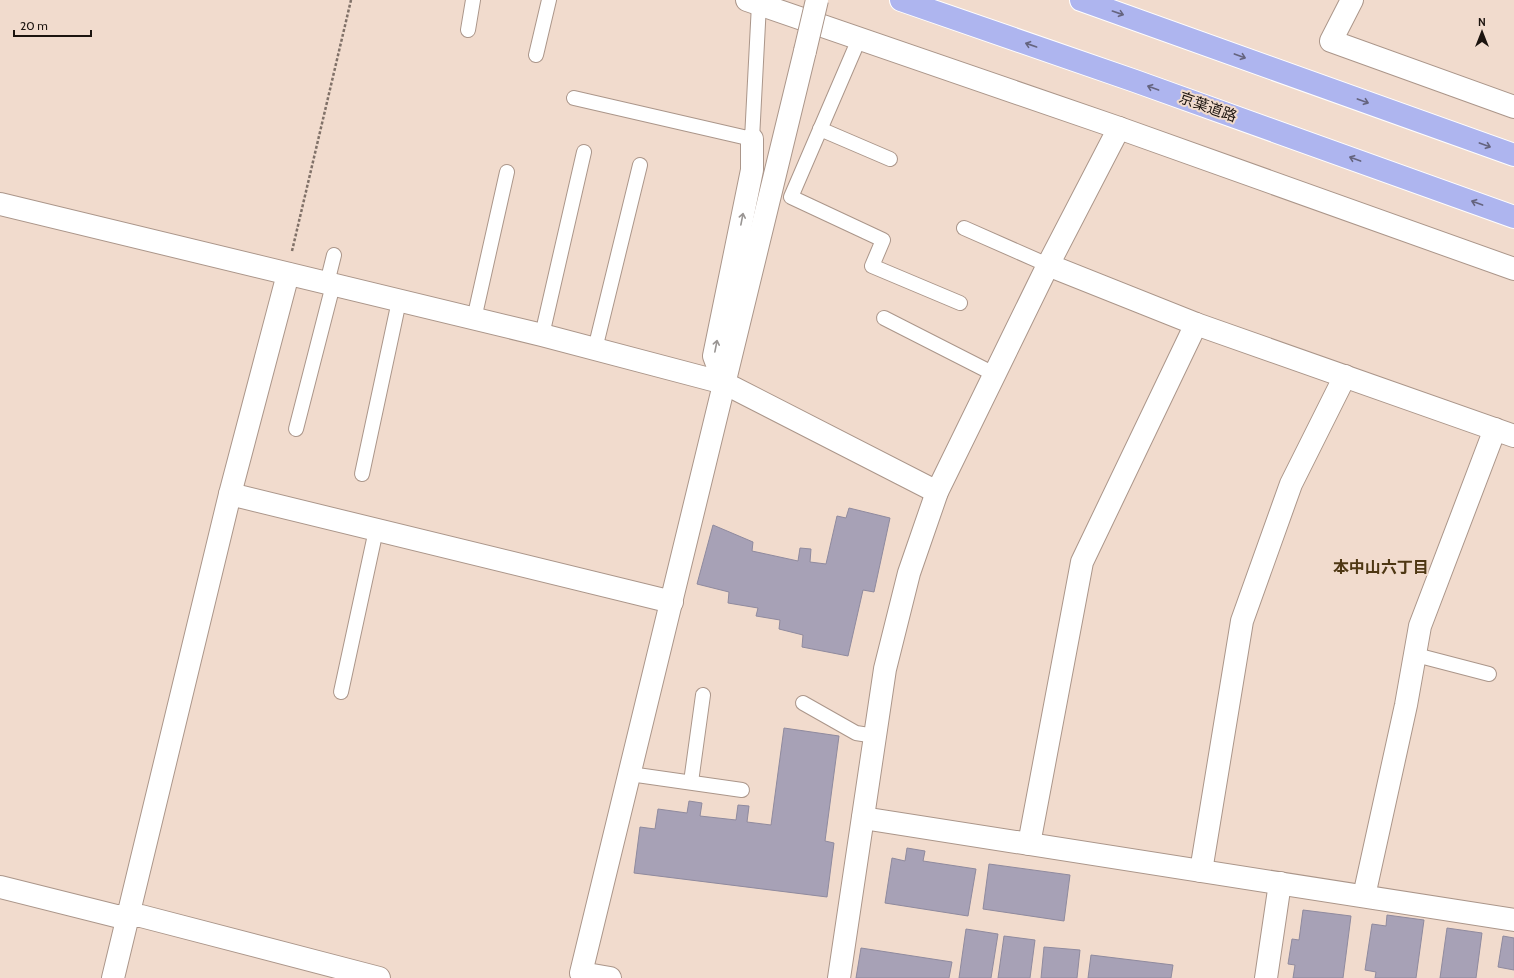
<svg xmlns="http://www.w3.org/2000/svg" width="1514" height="978" viewBox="0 0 1514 978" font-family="Cabin,'Noto Sans JP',sans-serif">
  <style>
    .building { fill: #a7a1b6; stroke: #8f8a9e }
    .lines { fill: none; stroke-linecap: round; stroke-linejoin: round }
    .lane-casing { stroke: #ab968a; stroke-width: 16 }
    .street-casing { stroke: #ab968a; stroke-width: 24 }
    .secondary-casing { stroke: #ab968a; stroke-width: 24 }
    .highway-casing { stroke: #fff; stroke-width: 24 }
    .path { stroke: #807168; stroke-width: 2.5; stroke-dasharray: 3 2; stroke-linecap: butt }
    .lane { stroke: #fff; stroke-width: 14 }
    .street { stroke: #fff; stroke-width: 22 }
    .secondary { stroke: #fff; stroke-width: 22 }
    .highway { stroke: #aeb5ef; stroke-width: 22 }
    .secondary-bridge-casing { stroke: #ab968a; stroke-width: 24; stroke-linecap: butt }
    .secondary-bridge { stroke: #fff; stroke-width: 22 }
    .oneway { stroke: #65647f }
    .oneway2 { stroke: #999593 }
    .labels { text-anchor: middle; stroke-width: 4; stroke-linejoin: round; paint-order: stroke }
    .street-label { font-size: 15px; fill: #1c140f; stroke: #f1dbcd }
    .neighbourhood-label { font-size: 16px; font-weight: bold; fill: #4e3713; stroke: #f1dbcd }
  </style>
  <rect width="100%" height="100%" fill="#f1dbcd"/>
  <g class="building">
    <path d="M849 508 890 518 874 592 863 590 848 656 802 647 803 635 779 629 780 620 756 616 758 608 728 603 729 592 697 584 713 525 753 542 752 551 798 561 800 548 811 549 810 562 826 564 837 516 846 518Z"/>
    <path d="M784 728 839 736 825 841 834 843 827 897 634 873 640 827 655 829 658 809 687 813 689 801 702 803 700 816 736 820 738 805 749 806 747 822 771 825Z"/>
    <path d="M907 848 925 851 923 861 976 869 968 916 885 903 892 858 905 861Z"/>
    <path d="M989 864 1070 875 1064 921 983 909Z"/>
    <path d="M1303 910 1351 916 1343 978H1293L1295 965 1288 964 1292 939 1299 940Z"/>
    <path d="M1387 915 1424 920 1416 978H1375L1376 972 1365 970 1372 924 1386 926Z"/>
    <path d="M1447 928 1482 933 1476 978H1440Z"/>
    <path d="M966 929 998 934 991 978H959Z"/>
    <path d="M1004 936 1035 940 1030 978H998Z"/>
    <path d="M1503 936 1514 938V970L1498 967Z"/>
    <path d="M1044 947 1080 950 1077 978H1041Z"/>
    <path d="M861 948 952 962 949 978H856Z"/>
    <path d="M1091 955 1173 965 1171 978H1088Z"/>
  </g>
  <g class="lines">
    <defs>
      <g id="lane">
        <path d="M468 30 473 0"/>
        <path d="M859 39 791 197 883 240 872 266 960 303"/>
        <path d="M536 55 549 0"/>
        <path d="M574 98 752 139 759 4"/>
        <path d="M820 129 890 159"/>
        <path d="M964 228 1048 265"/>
        <path d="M327 283 334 255"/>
        <path d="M884 318 994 374"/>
        <path d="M474 319 507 172"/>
        <path d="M542 335 584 152"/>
        <path d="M595 349 640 165"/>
        <path d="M296 429 333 285"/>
        <path d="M362 474 399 301"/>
        <path d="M1416 655 1489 674"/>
        <path d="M341 692 376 530"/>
        <path d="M803 703 856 733 875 736"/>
        <path d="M630 774 742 790"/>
        <path d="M691 782 703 695"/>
      </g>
      <g id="street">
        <path d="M747 0 1119 128 1514 269"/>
        <path d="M1352 0 1331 41 1514 107"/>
        <path d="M752 139V170L714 356 724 383 937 492"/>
        <path d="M1048 265 1196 324 1514 436"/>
        <path d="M230 494 672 602"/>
        <path d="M863 818 1514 920"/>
        <path d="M1029 844 1082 562 1196 324"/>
        <path d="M1201 871 1242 621 1291 484 1345 376"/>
        <path d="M0 887 116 916H141L379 978"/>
        <path d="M1364 896 1406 705 1420 626 1495 429"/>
        <path d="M113 978 230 494 288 274"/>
        <path d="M839 978 885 669 909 573 937 492 1048 265 1119 128"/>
        <path d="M1266 978 1280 883"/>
      </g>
      <g id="secondary">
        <path d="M0 204 542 335 724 383"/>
        <path d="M610 978 581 973 805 51"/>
      </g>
      <g id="highway">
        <path d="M901 0 1135 81 1514 217"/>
        <path d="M1081 0 1514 155"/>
      </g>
    </defs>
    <use href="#lane" class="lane-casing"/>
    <use href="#street" class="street-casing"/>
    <use href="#secondary" class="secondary-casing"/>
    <use href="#highway" class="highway-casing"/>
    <path class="path" d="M292 251 351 0"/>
    <use href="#lane" class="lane"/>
    <use href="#street" class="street"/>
    <use href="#secondary" class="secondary"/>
    <use href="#highway" class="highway"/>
    <defs>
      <path id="secondary-bridge" d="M805 51 817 0"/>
    </defs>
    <use href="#secondary-bridge" class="secondary-bridge-casing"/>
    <use href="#secondary-bridge" class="secondary-bridge"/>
  </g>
  <defs><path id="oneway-shaft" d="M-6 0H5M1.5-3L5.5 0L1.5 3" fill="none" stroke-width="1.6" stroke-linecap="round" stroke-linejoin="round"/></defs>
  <g class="oneway">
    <use href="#oneway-shaft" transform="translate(1118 13) rotate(19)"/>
    <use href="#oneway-shaft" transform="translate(1031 45) rotate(-161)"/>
    <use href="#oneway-shaft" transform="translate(1240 56) rotate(20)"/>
    <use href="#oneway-shaft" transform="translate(1153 88) rotate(-160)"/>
    <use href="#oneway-shaft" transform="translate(1363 101) rotate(20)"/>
    <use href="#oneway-shaft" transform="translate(1485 145) rotate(20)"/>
    <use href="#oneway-shaft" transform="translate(1355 159) rotate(-160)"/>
    <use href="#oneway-shaft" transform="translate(1477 203) rotate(-160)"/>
  </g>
  <g class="oneway2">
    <use href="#oneway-shaft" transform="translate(742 219) rotate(-79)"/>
    <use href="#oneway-shaft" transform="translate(716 346) rotate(-79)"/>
  </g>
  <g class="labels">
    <g class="street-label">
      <text transform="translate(1208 107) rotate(20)" y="5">京葉道路</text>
    </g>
    <g class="neighbourhood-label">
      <text x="1381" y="573">本中山六丁目</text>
    </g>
  </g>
  <g transform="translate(1482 32)" stroke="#f1dbcd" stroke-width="3" paint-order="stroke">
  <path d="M0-3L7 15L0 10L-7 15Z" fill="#1c140f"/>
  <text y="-6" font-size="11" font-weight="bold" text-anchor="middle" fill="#1c140f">N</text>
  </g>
  <path d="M14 30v6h77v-6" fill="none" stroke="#1c140f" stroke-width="2"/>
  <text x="20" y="30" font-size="12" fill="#1c140f" stroke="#f1dbcd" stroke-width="3" paint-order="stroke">20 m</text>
</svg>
